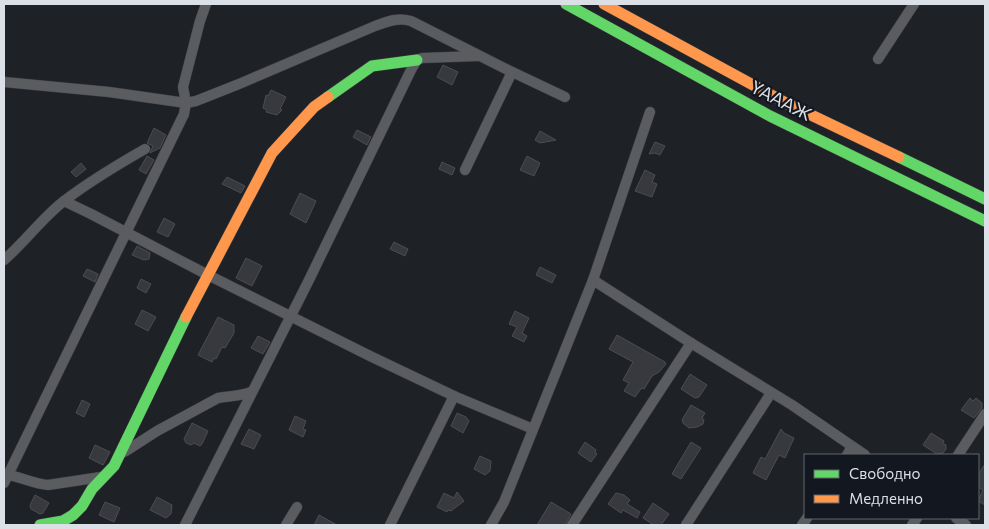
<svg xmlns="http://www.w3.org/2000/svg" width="989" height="529" viewBox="0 0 989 529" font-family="Commissioner,sans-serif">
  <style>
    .building { fill: #37393e; stroke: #4b4d52 }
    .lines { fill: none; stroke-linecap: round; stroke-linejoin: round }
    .street-casing { stroke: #3b3d42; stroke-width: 11 }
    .fast-casing { stroke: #3b3d42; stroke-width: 12 }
    .slow-casing { stroke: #3b3d42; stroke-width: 12 }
    .street { stroke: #5a5c60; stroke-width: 10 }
    .fast { stroke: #63d668; stroke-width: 11 }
    .slow { stroke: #ff974d; stroke-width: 11 }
    .labels { text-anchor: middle; stroke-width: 4.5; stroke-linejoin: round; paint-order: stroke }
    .street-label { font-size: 18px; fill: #dbdfe6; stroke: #121720 }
  </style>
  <rect width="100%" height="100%" fill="#1e2126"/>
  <g class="building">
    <path d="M443 65 458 72 452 85 437 77Z"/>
    <path d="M271 90 286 97 280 109 282 110 277 115 266 112 267 110 263 108 266 95 268 96Z"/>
    <path d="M154 128 166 135 160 148 150 153 153 146 147 143Z"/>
    <path d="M357 130 371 137 367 145 353 137Z"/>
    <path d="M540 131 556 140 540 143 535 140Z"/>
    <path d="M655 142 665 146 660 155 655 153 649 154Z"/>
    <path d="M147 156 154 160 146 174 139 170Z"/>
    <path d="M527 156 540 163 534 176 520 170Z"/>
    <path d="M442 162 455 168 452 175 439 169Z"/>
    <path d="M81 163 86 169 76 177 71 172Z"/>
    <path d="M645 170 655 175 652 182 657 184 652 197 635 191Z"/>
    <path d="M227 177 245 186 241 193 222 184Z"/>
    <path d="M300 193 316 201 306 223 290 214Z"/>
    <path d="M164 218 175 224 168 237 157 232Z"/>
    <path d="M394 242 408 249 405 256 390 249Z"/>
    <path d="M137 246 150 253 149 259 144 260 132 255Z"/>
    <path d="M246 258 262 266 252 286 236 278Z"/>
    <path d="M540 267 556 275 552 283 536 275Z"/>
    <path d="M87 269 98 274 95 282 83 276Z"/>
    <path d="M141 279 151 284 146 293 137 288Z"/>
    <path d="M142 310 156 317 148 331 135 324Z"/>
    <path d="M515 311 529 318 522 333 527 336 524 342 512 336 517 327 509 324Z"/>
    <path d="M218 317 234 325V333L225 348 222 347 216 359 214 358 212 362 198 355Z"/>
    <path d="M617 335 665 362 666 364 659 372 652 376 644 389 642 388 640 390 635 397 624 391 629 383 623 380 633 362 609 349Z"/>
    <path d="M258 336 270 342 263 354 251 348Z"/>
    <path d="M690 374 707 385 699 397 695 398 681 389Z"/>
    <path d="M970 398 973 401 976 398 982 403V408L974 418 961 410Z"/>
    <path d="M82 400 90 404 84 417 76 413Z"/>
    <path d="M691 405 705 413 702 418 704 420 703 424 697 427 689 428 683 423 682 420Z"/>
    <path d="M457 413 466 417 469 421 463 433 451 426Z"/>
    <path d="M295 416 306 421 303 429 306 430 303 437 289 430Z"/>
    <path d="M192 423 208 431 202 444 200 446 194 443 191 445 186 443 184 439Z"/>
    <path d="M249 429 261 435 254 449 241 444Z"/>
    <path d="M781 429 784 433 794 438 785 458 779 455 766 480 753 473 761 457 765 459Z"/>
    <path d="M931 433 944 441 943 443 946 445V449L943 453 937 454 923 445Z"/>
    <path d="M585 442 596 450 595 452 597 454 591 462 578 453Z"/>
    <path d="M691 442 701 448 681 479 672 474Z"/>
    <path d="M95 445 110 452 103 465 89 458Z"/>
    <path d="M480 456 491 461 490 471 485 475 474 469Z"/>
    <path d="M985 464V505L978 501 983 490 978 487V475Z"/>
    <path d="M457 492 464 501 451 511 448 510 447 512 437 507 444 493 454 498Z"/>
    <path d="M616 493 624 495 630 500 627 504 640 512 637 518 623 510 621 513 608 504Z"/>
    <path d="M35 495 49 503 43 513 40 514 31 509 30 505Z"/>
    <path d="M157 497 172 505 171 514 166 518 150 510Z"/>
    <path d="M105 502 120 508 114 522 99 515Z"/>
    <path d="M551 502 571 514 565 525H537Z"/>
    <path d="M653 503 669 514 661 525H654L643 518Z"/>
    <path d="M319 515 337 525H314Z"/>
  </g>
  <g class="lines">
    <defs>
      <g id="street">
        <path d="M878 59 914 4"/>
        <path d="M4 82 109 92 186 103 196 101 239 84 375 26C387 22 397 17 411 21L508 70 565 97"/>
        <path d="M465 170 512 72"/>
        <path d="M64 201 91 214 208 275 370 356 454 396 533 429"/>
        <path d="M4 260C25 242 42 218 64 201 90 181 117 165 145 149"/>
        <path d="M593 280 691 343 792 405 865 455"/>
        <path d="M121 453 126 451 157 431 218 398C230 396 241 396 251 392"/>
        <path d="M847 455 852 447"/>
        <path d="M958 455 985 414"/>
        <path d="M4 474C19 476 33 484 48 485L101 477"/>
        <path d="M4 483 184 114 186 103 183 87 200 21 206 4"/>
        <path d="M956 518 966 525"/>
        <path d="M185 525 308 282 411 70 417 60 422 58 478 56"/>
        <path d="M286 525 297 507"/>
        <path d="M390 525 454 396"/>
        <path d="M491 525 504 502 593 280 650 112"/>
        <path d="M572 525 691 343"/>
        <path d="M686 525 771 393"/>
        <path d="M802 525 807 518"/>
        <path d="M912 525 917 518"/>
      </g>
      <g id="fast">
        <path d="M566 4 770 116 985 221"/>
        <path d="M328 97 372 66 417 60"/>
        <path d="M899 157 985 199"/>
        <path d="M40 525 63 521 73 515 82 506 92 489 114 466 186 317"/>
      </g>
      <g id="slow">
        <path d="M604 4 786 103 899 157"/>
        <path d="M186 317 272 153 314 107 328 97"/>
      </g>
    </defs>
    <use href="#street" class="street-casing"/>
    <use href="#fast" class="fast-casing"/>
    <use href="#slow" class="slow-casing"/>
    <use href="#street" class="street"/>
    <use href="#fast" class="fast"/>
    <use href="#slow" class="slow"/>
  </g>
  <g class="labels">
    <g class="street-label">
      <text transform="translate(781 101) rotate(27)" y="6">ҮАААЖ</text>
    </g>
  </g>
  <rect width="989" height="529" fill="none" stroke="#dbdfe6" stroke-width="10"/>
  <rect x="804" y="454" width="175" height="65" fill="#121720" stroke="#62676f"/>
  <rect x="814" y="470" width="25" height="8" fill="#63d668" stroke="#62676f"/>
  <text x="849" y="479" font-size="15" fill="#dbdfe6">Свободно</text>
  <rect x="814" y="495" width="25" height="8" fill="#ff974d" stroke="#62676f"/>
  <text x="849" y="504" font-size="15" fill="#dbdfe6">Медленно</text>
</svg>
